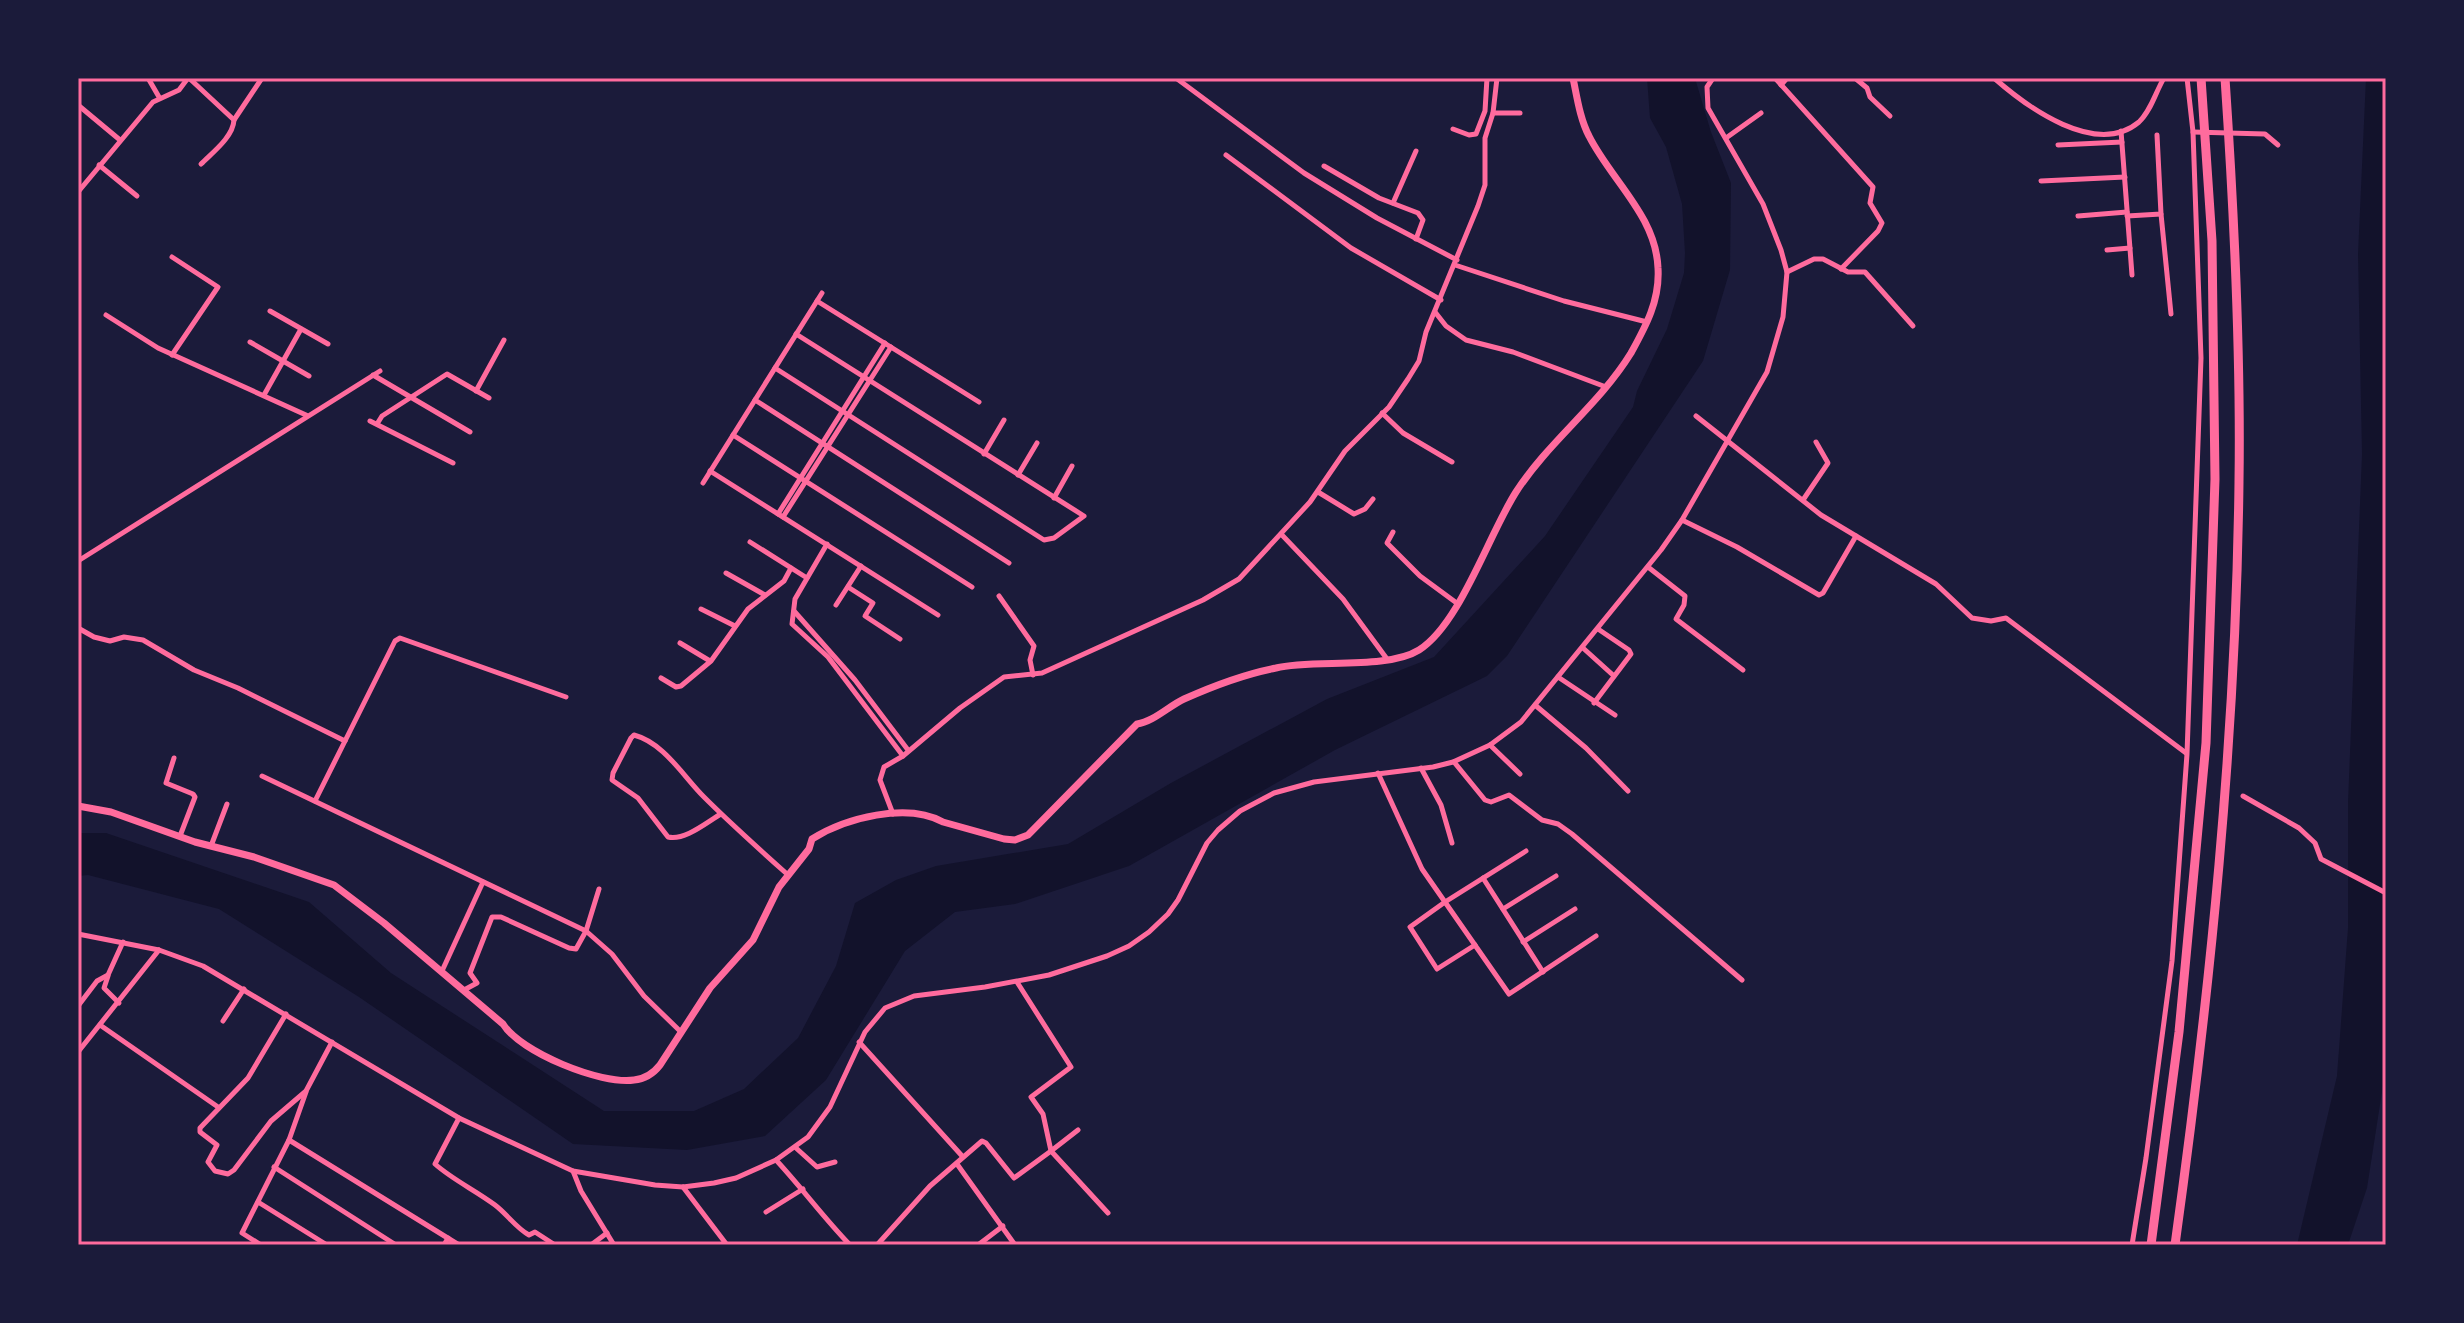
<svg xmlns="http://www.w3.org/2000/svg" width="2464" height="1323" viewBox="0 0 2464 1323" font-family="Mulish,sans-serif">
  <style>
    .water { fill: #12122b }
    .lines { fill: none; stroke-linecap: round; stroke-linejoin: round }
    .minor { stroke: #ff6b9d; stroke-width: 5 }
    .primary { stroke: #ff6b9d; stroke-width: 7 }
    .motorway { stroke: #ff6b9d; stroke-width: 9 }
    .neatline { fill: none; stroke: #ff6b9d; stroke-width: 3 }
  </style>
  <rect width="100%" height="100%" fill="#1b1b3a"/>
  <g class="water">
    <path d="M1647 78H1695L1711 132 1731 183 1730 270 1703 361 1507 656 1487 676 1335 750 1129 866 1015 904 955 912 905 951 826 1080 765 1136 687 1150 573 1144 359 997 219 909 88 875 78 876V833H106L309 902 391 973 604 1111H694L744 1089 798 1038 836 966 855 903 896 880 936 866 1068 844 1171 783 1327 699 1434 657 1545 536 1633 407 1637 391 1667 329 1684 273 1685 253 1682 204 1666 147 1650 118Z"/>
    <path d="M2366 78H2386V1066L2367 1188 2348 1245H2297L2337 1076 2348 928V803L2362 454 2358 254Z"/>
  </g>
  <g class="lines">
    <g class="minor">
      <path d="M148 78 159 97"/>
      <path d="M189 78 234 120C233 137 213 152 201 164"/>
      <path d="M1176 78 1304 173 1377 218 1457 260"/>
      <path d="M1775 78 1873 187 1870 203 1882 223 1878 231 1841 269"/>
      <path d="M1855 78 1867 88 1870 97 1890 116"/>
      <path d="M1994 78C2027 107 2096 158 2139 122 2151 111 2156 91 2164 78"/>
      <path d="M1781 85 1787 78"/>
      <path d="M78 105 120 140"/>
      <path d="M1493 113H1520"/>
      <path d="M234 120 262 78"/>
      <path d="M1453 129 1469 135 1476 134 1485 111 1487 78"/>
      <path d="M2121 131 2132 275"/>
      <path d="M2193 132 2265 134 2278 145"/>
      <path d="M1726 138 1761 113"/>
      <path d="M2058 145 2122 142"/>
      <path d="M1226 155 1351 248 1441 300"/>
      <path d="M99 165 137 196"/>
      <path d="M1324 166 1379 198 1418 213 1423 220 1416 239"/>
      <path d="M2041 181 2125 177"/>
      <path d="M78 192 153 102 179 90 188 78"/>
      <path d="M1393 203 1416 151"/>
      <path d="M2161 214 2171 314"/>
      <path d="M2078 216 2127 212"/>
      <path d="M2127 216 2161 214 2157 135"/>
      <path d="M2107 250 2130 248"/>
      <path d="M172 257 218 287 172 355"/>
      <path d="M1455 265 1564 301 1647 322"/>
      <path d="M1787 272 1814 259H1823L1848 272H1865L1913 326"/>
      <path d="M817 301 979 402"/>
      <path d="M270 311 328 344"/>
      <path d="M1435 312 1446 326 1466 340 1513 352 1606 387"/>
      <path d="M106 315 158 348 306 415"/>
      <path d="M250 342 309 376"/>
      <path d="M775 368 1044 540 1054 538 1084 516 796 334"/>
      <path d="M373 375 470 432"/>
      <path d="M476 391 504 340"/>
      <path d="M264 395 301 329"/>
      <path d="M755 400 1009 563"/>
      <path d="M1382 413 1403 433 1452 462"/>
      <path d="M1696 416 1821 515 1936 584 1972 618 1991 621 2006 618 2186 753"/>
      <path d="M370 421 453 463"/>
      <path d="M377 424 382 416 447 374 489 398"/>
      <path d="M733 435 972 587"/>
      <path d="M984 454 1004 420"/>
      <path d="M710 471 938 615"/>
      <path d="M1018 475 1037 443"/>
      <path d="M703 483 822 293"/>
      <path d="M1318 492 1354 514 1365 509 1373 499"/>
      <path d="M1054 498 1072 466"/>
      <path d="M1803 500 1828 463 1816 442"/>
      <path d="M778 514 885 343"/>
      <path d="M783 517 891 347"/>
      <path d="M1682 520 1737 547 1819 595 1823 593 1856 536"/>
      <path d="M1393 532 1387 543 1420 576 1458 604"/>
      <path d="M1282 535 1343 599 1387 659"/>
      <path d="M750 542 807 578"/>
      <path d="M827 544 795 599 792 624 828 657 903 756"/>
      <path d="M78 561 380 371"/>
      <path d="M1648 567 1685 596 1684 605 1676 619 1743 670"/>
      <path d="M726 573 765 595"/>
      <path d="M848 587 873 603 865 616 900 639"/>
      <path d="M999 596 1034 646 1030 660 1033 675"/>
      <path d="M836 605 861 566"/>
      <path d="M701 609 735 626"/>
      <path d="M794 611 855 680 908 750"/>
      <path d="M78 628 94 637 110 641 124 637 143 640 194 670 238 688 345 741 315 801"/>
      <path d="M680 643 710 661"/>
      <path d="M1583 648 1614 676"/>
      <path d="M1558 677 1615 715"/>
      <path d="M661 678 676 687 681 686 711 661 748 609 784 581 791 568"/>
      <path d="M1594 703 1631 654 1629 650 1598 629"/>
      <path d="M1535 705 1586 748 1628 791"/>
      <path d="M345 741 395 641 400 638 566 697"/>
      <path d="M1490 745 1520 774"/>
      <path d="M174 758 166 783 193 794 195 797 180 836"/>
      <path d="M1454 762 1485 800 1491 802 1509 795 1542 820 1558 824 1572 834 1742 980"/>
      <path d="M1421 768 1441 805 1452 843"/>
      <path d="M1378 773 1422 869 1509 994 1596 936"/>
      <path d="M262 776 586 931 612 954 644 996 681 1032"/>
      <path d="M2243 796 2299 828 2315 843 2321 859 2386 893"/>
      <path d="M721 814C707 822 685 841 668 837L638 798 612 780 613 773 631 738 634 735C664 743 683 776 704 797 731 824 759 849 787 874"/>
      <path d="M893 814 880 780 884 767 903 756 960 708 1004 677 1042 673 1203 600 1239 579 1310 502 1345 451 1389 407 1408 379 1419 361 1426 332 1478 206 1485 185V138L1493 113 1497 78"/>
      <path d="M211 846 227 804"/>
      <path d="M1483 878 1543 972"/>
      <path d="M1503 909 1556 876"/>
      <path d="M78 934 159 950 203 966 459 1118 573 1171 655 1185 683 1187 714 1183 736 1178 776 1160 808 1137 830 1107 865 1032 885 1008 914 996 985 987 1049 975 1107 956 1129 946 1149 932 1168 914 1178 900 1207 843 1218 830 1240 811 1274 793 1314 782 1433 767 1453 762 1490 745 1521 722 1661 550 1682 520 1767 372 1783 317 1787 272 1781 250 1763 204 1708 108 1707 87 1713 78"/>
      <path d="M1523 942 1575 909"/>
      <path d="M1475 945 1437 969 1410 927 1445 902 1526 851"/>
      <path d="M442 971 483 882"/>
      <path d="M108 976 104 988 119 1003"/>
      <path d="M1017 982 1071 1067 1031 1097 1043 1114 1051 1151 1078 1130"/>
      <path d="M464 990 477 983 470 973 492 917H501L569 948 576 949 586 931 599 889"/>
      <path d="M78 1006 97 981 108 975 123 942"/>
      <path d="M286 1014 248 1078 200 1128V1132L217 1145 208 1162 215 1171 228 1174 234 1170 271 1121 306 1091 332 1042"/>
      <path d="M223 1021 244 989"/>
      <path d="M100 1025 218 1107"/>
      <path d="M859 1042 963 1157"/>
      <path d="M78 1052 159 950"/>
      <path d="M459 1118 435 1164C453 1180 475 1190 495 1205 507 1214 516 1228 529 1235L535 1232 555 1245"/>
      <path d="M289 1140 459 1245"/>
      <path d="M796 1148 817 1167 835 1162"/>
      <path d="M776 1160C802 1188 823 1217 850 1245"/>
      <path d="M957 1164 1015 1245"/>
      <path d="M274 1167 396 1245"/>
      <path d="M573 1171 581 1191 614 1245"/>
      <path d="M683 1187 727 1245"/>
      <path d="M258 1202 327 1245"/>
      <path d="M766 1212 803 1189"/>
      <path d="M261 1245 242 1233 289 1140 306 1092"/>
      <path d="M444 1245 448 1238"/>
      <path d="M591 1245 607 1233"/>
      <path d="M877 1245 930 1186 982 1141 986 1143 1014 1178 1051 1151 1108 1213"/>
      <path d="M978 1245 1003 1226"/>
      <path d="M2132 1245 2146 1158 2172 961 2187 754 2201 358 2193 132 2187 78"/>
    </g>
    <path class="primary" d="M78 806 111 812 195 842 254 857 334 885 384 923 503 1024C520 1052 601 1085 634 1080 645 1079 653 1074 660 1065L710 988 753 940 779 887 809 849 812 839C845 818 907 802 943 822L1004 839 1015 840 1028 835 1137 724C1153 722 1169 706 1184 699 1213 686 1245 674 1276 668 1313 659 1387 670 1419 650 1460 624 1488 536 1516 492 1549 441 1599 405 1631 353 1646 326 1660 300 1658 268 1656 216 1611 180 1589 136 1580 119 1577 97 1573 78"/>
    <g class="motorway">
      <path d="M2151 1245 2179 1032 2206 743 2215 479 2212 241 2201 78"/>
      <path d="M2175 1245C2210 992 2236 738 2239 482 2241 347 2234 212 2225 78"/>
    </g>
  </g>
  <rect width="2464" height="1323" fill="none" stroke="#1b1b3a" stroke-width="160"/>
  <rect x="80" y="80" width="2304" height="1163" class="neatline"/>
</svg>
